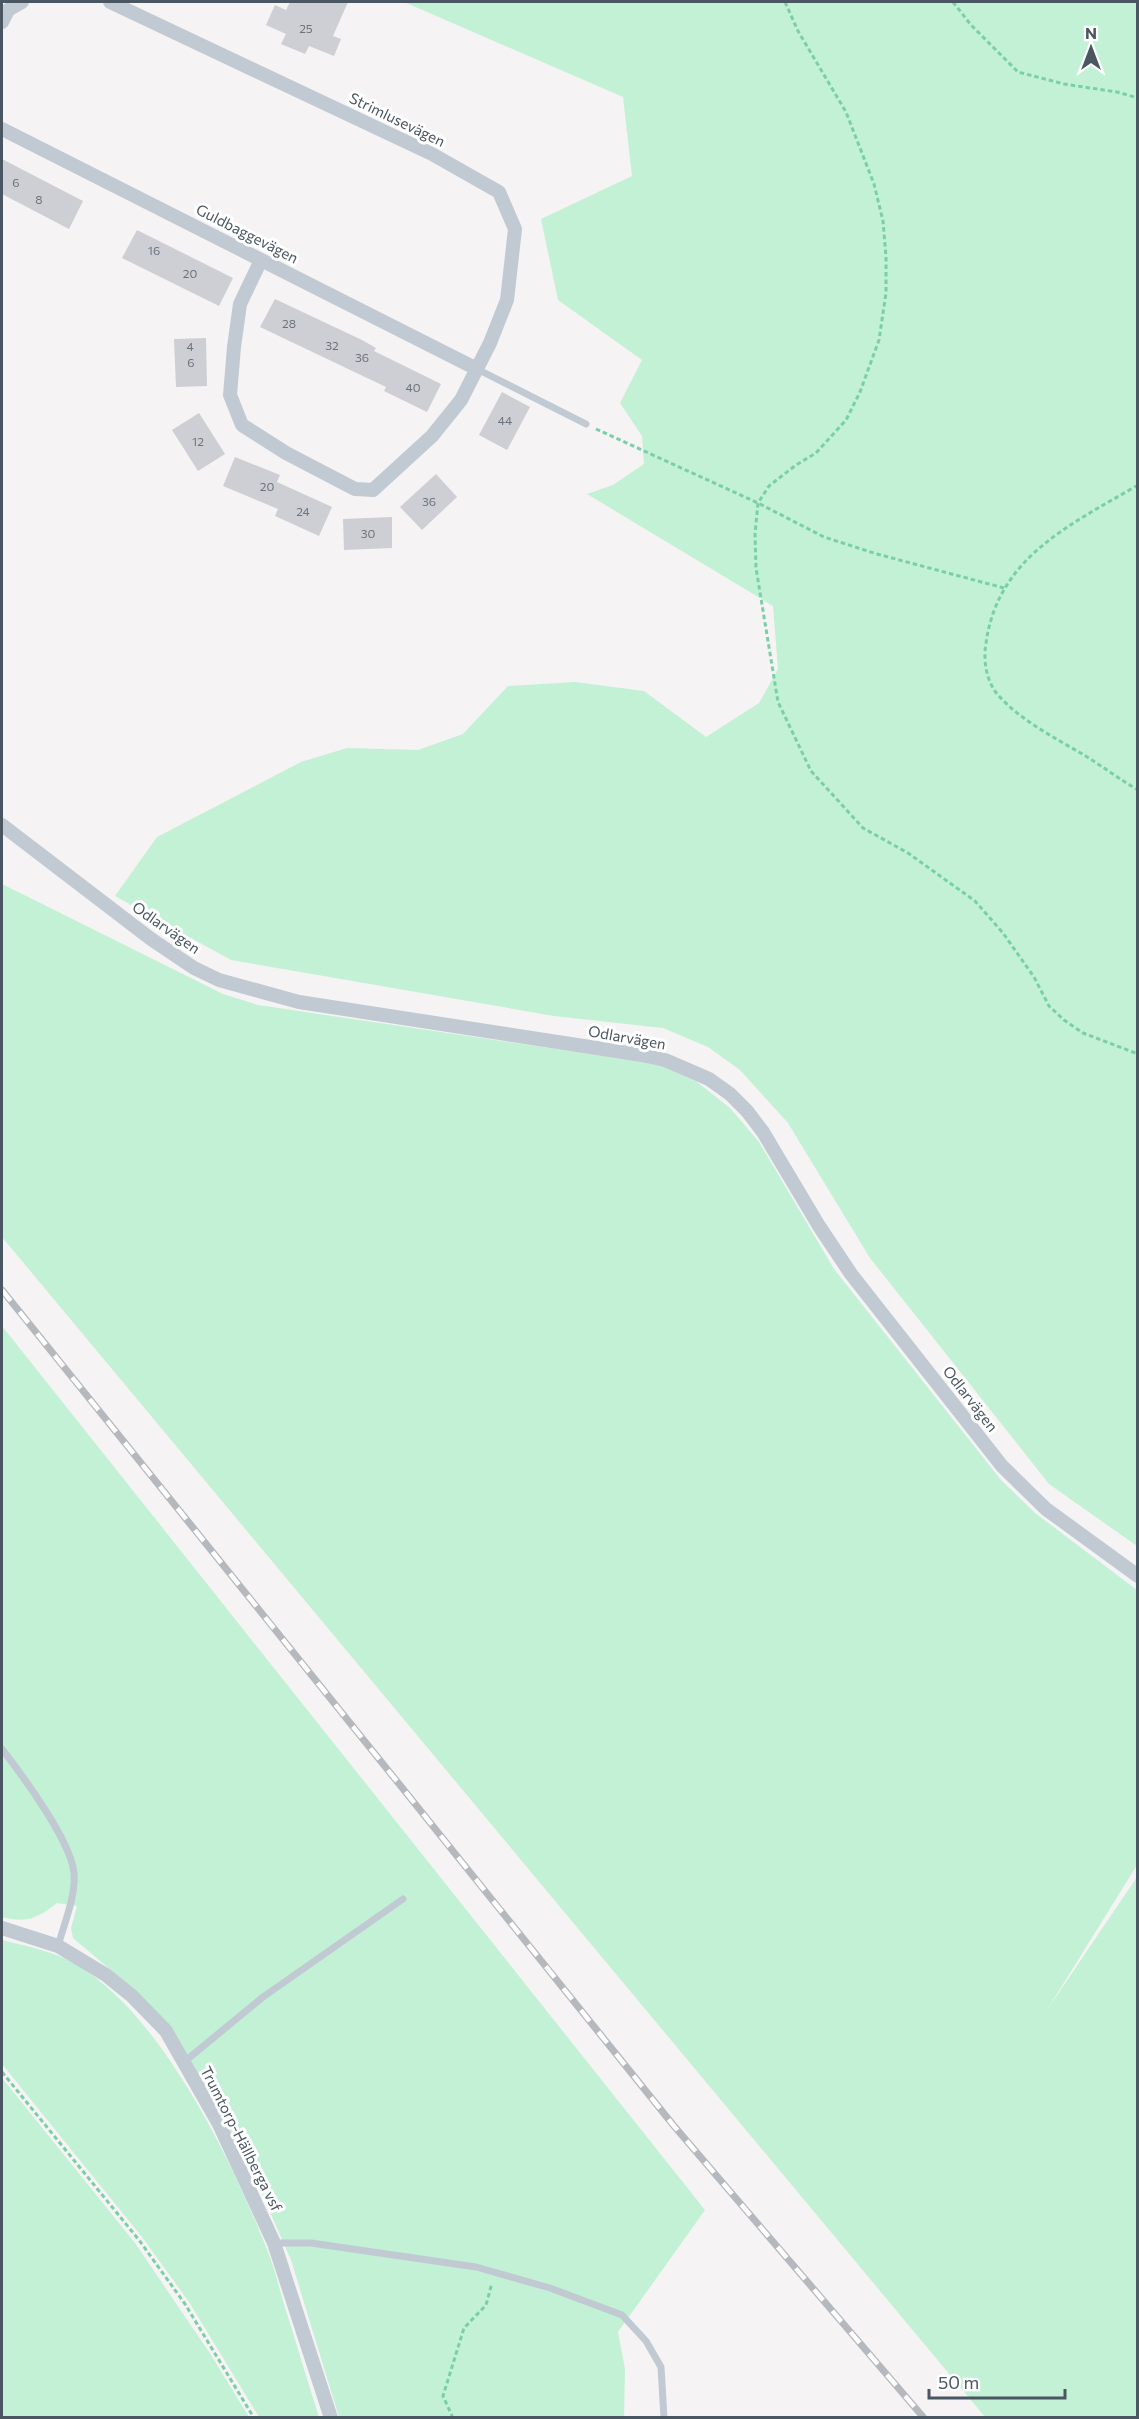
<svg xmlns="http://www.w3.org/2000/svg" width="1139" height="2419" viewBox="0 0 1139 2419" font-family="Commissioner,sans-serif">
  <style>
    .green { fill: #c3f1d5 }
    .building { fill: #cdcfd5 }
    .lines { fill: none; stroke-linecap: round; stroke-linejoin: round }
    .path { stroke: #7ad0a6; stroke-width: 3; stroke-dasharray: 4.5 3; stroke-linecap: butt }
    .service { stroke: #c1cad2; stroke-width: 7 }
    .minor { stroke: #c1cad2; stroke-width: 14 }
    .rail-casing { stroke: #b5b8bd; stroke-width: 7 }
    .rail { stroke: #fff; stroke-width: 4.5; stroke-dasharray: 14; stroke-linecap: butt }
    .labels { text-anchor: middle; stroke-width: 6; stroke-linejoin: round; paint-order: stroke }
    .number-label { font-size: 12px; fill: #6b747e }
    .street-label { font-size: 15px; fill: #4a5661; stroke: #fff }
  </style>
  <rect width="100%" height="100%" fill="#f5f3f3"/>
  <g class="green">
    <path d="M404 2H1137V1546L1049 1484 870 1258 788 1123 740 1070 708 1047 663 1028 554 1016 231 960 115 896 157 837 301 762 347 748 418 750 463 734 508 686 575 682 644 691 706 737 759 703 778 669 773 606 587 494 613 485 644 464 642 436 620 403 642 360 558 300 541 219 632 176 623 97Z"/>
    <path d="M2 884 223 994 258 1005 658 1064 697 1082 730 1108 759 1142 834 1269 1001 1480 1035 1513 1137 1590V1865L1047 2010 1137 1877V2417H985L2 1237Z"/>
    <path d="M2 1326 705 2210 618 2332 625 2369 624 2417H339L291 2260 252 2171 191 2061 139 1994 73 1938 71 1928 77 1906 57 1903C37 1919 26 1923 2 1917Z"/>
    <path d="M2 1940C26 1946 53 1951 75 1964 160 2012 231 2159 266 2247 274 2265 278 2285 284 2304 296 2342 307 2380 319 2417H259L189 2302 142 2237 2 2064Z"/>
    <path d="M2 2078 135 2243 211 2355 249 2417H2Z"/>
  </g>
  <g class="building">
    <path d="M290 2H348L333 36 341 39 334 56 309 46 305 54 281 44 286 34 266 25 275 5 286 10Z"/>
    <path d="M2 159 83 201 69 229 2 194Z"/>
    <path d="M137 230 233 278 219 306 122 258Z"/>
    <path d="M275 299 362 340 376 348 374 351 441 384 427 412 384 391 386 387 260 327Z"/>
    <path d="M206 338 207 386 176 387 174 339Z"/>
    <path d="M502 392 530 407 507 450 479 435Z"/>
    <path d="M199 413 225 454 198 471 172 430Z"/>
    <path d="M235 457 280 475 277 482 332 507 319 536 275 516 278 509 223 486Z"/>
    <path d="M436 474 457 497 422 530 400 507Z"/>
    <path d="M392 517V548L344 550 343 519Z"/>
  </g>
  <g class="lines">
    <g class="path">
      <path d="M785 2 798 31 846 112 874 184 883 221 886 257V293L879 340 860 392 846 420 816 453 796 465 769 486 758 503 755 534 756 568 778 702 811 771 863 828 908 853 975 901 1003 933 1034 977 1049 1006 1064 1020 1083 1033 1138 1054"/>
      <path d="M953 2 971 25 1018 72 1064 84 1117 92 1138 98"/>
      <path d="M596 429 758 503 824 537 877 554 1004 588"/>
      <path d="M1138 485C1070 525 998 557 986 643 983 660 986 681 998 695 1020 720 1055 738 1084 755 1102 766 1119 779 1138 790"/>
      <path d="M2 2072 139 2240 185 2304 254 2418"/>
      <path d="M453 2418 443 2396 464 2328 486 2305 492 2283"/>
    </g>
    <g class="service">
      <path d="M477 369 586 424"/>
      <path d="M2 1749C22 1775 71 1841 74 1873 76 1896 64 1924 58 1946"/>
      <path d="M184 2062 263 1997 403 1899"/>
      <path d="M274 2243H311L476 2267 550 2288 622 2315 646 2341 661 2367 664 2418"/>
    </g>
    <g class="minor">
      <path d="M110 2 432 154 499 192 515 229 507 300 490 343 461 400 432 436 373 490 355 489 286 453 242 425 230 395 234 347 240 304 261 260"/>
      <path d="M2 22 8 10 22 2"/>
      <path d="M2 129 477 369"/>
      <path d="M2 825 151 939 194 968 219 980 299 1002 642 1055 665 1060 709 1079 730 1094 747 1111 763 1132 819 1226 851 1274 1002 1466 1046 1509 1138 1576"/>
      <path d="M2 1928 58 1946 106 1975 132 1996 166 2031 219 2124 274 2243 331 2418"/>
    </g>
    <defs>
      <path id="rail" d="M2 1290 674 2126 924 2418"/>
    </defs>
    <use href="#rail" class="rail-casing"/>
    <use href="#rail" class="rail"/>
  </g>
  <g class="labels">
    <g class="number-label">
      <text x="306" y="33">25</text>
      <text x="16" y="187">6</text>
      <text x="39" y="204">8</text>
      <text x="154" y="255">16</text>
      <text x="190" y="278">20</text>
      <text x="289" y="328">28</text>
      <text x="332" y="350">32</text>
      <text x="190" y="351">4</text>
      <text x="362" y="362">36</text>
      <text x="191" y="367">6</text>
      <text x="413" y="392">40</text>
      <text x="505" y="425">44</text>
      <text x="198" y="446">12</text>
      <text x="267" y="491">20</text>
      <text x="429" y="506">36</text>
      <text x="303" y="516">24</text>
      <text x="368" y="538">30</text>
    </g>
    <g class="street-label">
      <text transform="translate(397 120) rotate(26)" y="5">Strimlusevägen</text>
      <text transform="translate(247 234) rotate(27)" y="5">Guldbaggevägen</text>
      <text transform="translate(166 928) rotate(35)" y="5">Odlarvägen</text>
      <text transform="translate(627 1038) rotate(10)" y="5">Odlarvägen</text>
      <text transform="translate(970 1399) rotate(52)" y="5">Odlarvägen</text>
      <text transform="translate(241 2139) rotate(63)" y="5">Trumtorp-Hällberga vsf</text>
    </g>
  </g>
  <rect width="1139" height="2419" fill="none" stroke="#4a5661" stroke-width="6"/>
  <g transform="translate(1091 48)" stroke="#ffffff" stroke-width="4.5" paint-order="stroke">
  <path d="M0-4.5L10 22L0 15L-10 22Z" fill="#4a5661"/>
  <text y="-9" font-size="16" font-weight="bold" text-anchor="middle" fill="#4a5661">N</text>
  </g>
  <path d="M929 2389v9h136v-9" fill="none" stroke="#4a5661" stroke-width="3"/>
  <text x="938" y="2389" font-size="18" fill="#4a5661" stroke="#ffffff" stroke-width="4.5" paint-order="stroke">50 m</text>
</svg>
